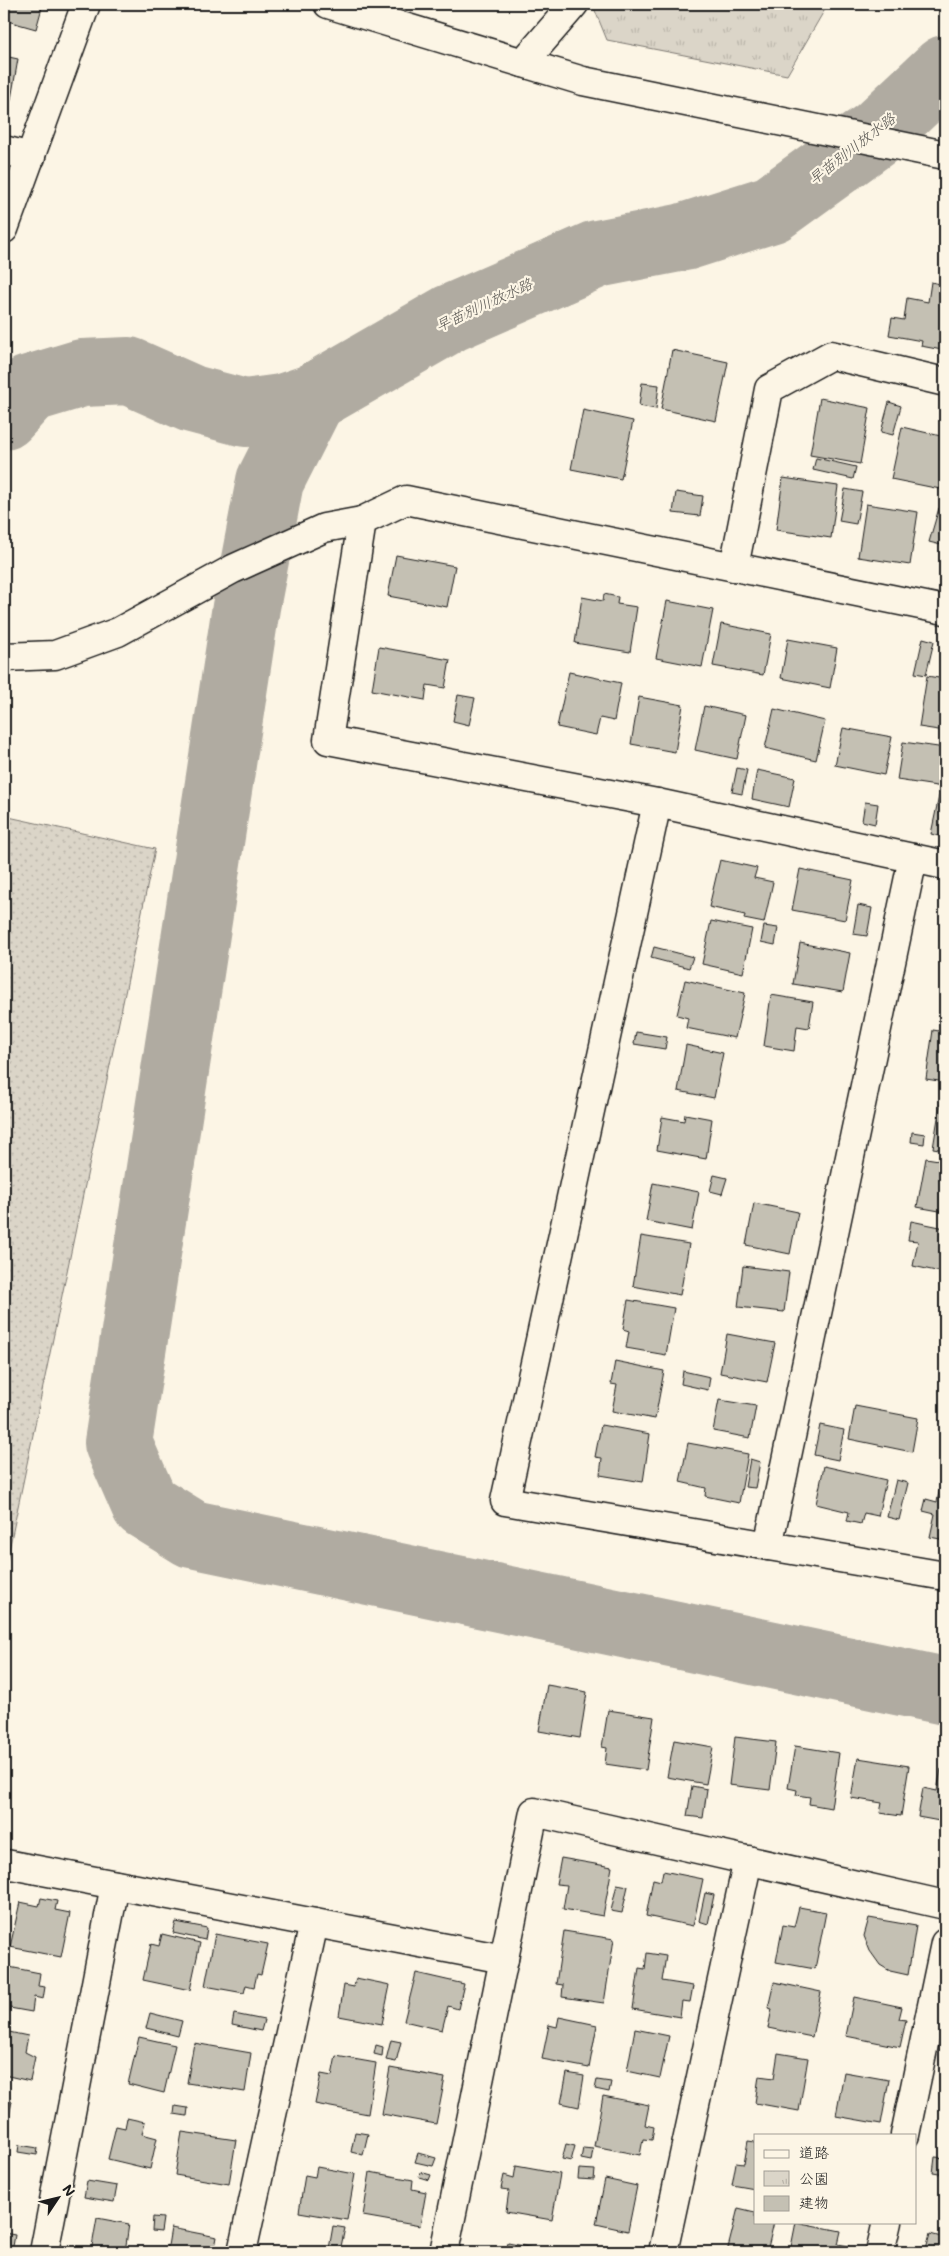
<svg xmlns="http://www.w3.org/2000/svg" width="949" height="2256" viewBox="0 0 949 2256" font-family="Mali,'Klee One',sans-serif">
  <style>
    .grass { fill: url(#grass-dots); stroke: #7c7872 }
    .park { fill: url(#park-tufts); stroke: #7c7872 }
    .lines { fill: none; stroke-linecap: round; stroke-linejoin: round }
    .river { stroke: #b0aba1; stroke-width: 68 }
    .building { fill: #c4c0b3; stroke: #1c1c1c }
    .street-casing { stroke: #1c1c1c; stroke-width: 31 }
    .street { stroke: #fcf5e5; stroke-width: 28 }
    .labels { text-anchor: middle; stroke-width: 4.5; stroke-linejoin: round; paint-order: stroke }
    .water-label { font-size: 15px; font-style: italic; fill: #575551; stroke: #fcf5e5 }
  </style>
  <defs>
    <pattern id="grass-dots" width="8" height="8" patternUnits="userSpaceOnUse" patternTransform="scale(1.25)"><rect width="8" height="8" fill="#dbd5c8"/><path d="M2 2h.1M6 6h.1" fill="none" stroke="#bbb6ab" stroke-width="1.8" stroke-linecap="round"/></pattern>
    <pattern id="park-tufts" width="24" height="20" patternUnits="userSpaceOnUse" patternTransform="scale(1.25)"><rect width="24" height="20" fill="#dbd5c8"/><path d="M3 7l-1-3M5 7V3M7 7l1-3M15 17l-1-3M17 17v-4M19 17l1-3" fill="none" stroke="#bbb6ab"/></pattern>
  </defs>
  <rect width="100%" height="100%" fill="#fcf5e5"/>
  <filter id="ink" filterUnits="userSpaceOnUse"><feTurbulence type="fractalNoise" baseFrequency=".02" numOctaves="2"/><feDisplacementMap in="SourceGraphic" scale="10" xChannelSelector="R" yChannelSelector="G"/><feConvolveMatrix kernelMatrix="1 2 1 2 8 2 1 2 1" color-interpolation-filters="sRGB"/></filter>
  <g filter="url(#ink)">
    <path class="grass" d="M4 816 155 849 4 1574Z"/>
    <path class="park" d="M599 4H828L787 75 607 40 594 8Z"/>
    <g class="lines">
      <g class="river">
        <path d="M312 398 270 481 246 607 118 1443 145 1505 192 1534 945 1691"/>
        <path d="M4 416 29 389 82 373 129 371 192 399 245 413 282 408 312 398 451 318 597 254 684 237 772 209 878 132 945 69"/>
      </g>
    </g>
    <g class="building">
      <path d="M4 4H43L36 29 4 20Z"/>
      <path d="M4 56 18 59 10 105 4 104Z"/>
      <path d="M931 282 945 285V333L942 350 921 346 922 341 889 335 892 318 904 320 907 298 928 302Z"/>
      <path d="M672 350 728 362 716 421 661 409Z"/>
      <path d="M642 383 659 385 656 409 639 406Z"/>
      <path d="M820 398 870 408 860 464 810 455Z"/>
      <path d="M889 402 901 406 893 435 881 432Z"/>
      <path d="M583 410 633 421 621 479 571 469Z"/>
      <path d="M902 427 945 437V490L891 479Z"/>
      <path d="M816 458 856 467 853 479 813 470Z"/>
      <path d="M783 478 838 486 831 538 776 530Z"/>
      <path d="M845 489 862 492 856 524 839 521Z"/>
      <path d="M676 492 703 496 700 516 673 513Z"/>
      <path d="M866 504 918 512 910 565 858 557Z"/>
      <path d="M939 508 945 510V530L941 545 929 542Z"/>
      <path d="M396 555 455 566 447 607 388 596Z"/>
      <path d="M604 594 618 597 617 604 637 607 630 652 575 643 582 597 603 601Z"/>
      <path d="M667 601 713 610 702 667 656 658Z"/>
      <path d="M721 624 771 634 763 675 713 666Z"/>
      <path d="M923 638 934 641 926 675 915 673Z"/>
      <path d="M788 639 837 648 830 688 781 678Z"/>
      <path d="M379 647 450 660 445 688 427 685 425 700 372 690Z"/>
      <path d="M569 672 621 683 614 721 600 718 596 735 557 727Z"/>
      <path d="M927 676 945 679V731L919 727Z"/>
      <path d="M458 695 475 698 469 725 453 721Z"/>
      <path d="M639 697 683 705 675 752 631 744Z"/>
      <path d="M704 706 746 715 737 759 695 750Z"/>
      <path d="M774 709 825 721 816 760 765 748Z"/>
      <path d="M843 728 892 737 884 775 835 765Z"/>
      <path d="M903 742 945 748 943 787 897 780Z"/>
      <path d="M737 768 747 770 742 794 732 792Z"/>
      <path d="M757 770 795 778 789 807 752 799Z"/>
      <path d="M939 796 945 798 943 837 931 834Z"/>
      <path d="M865 802 878 804 875 824 862 821Z"/>
      <path d="M720 860 757 868 754 878 773 882 764 923 744 919 745 915 709 907Z"/>
      <path d="M800 869 853 880 845 920 792 910Z"/>
      <path d="M858 905 872 908 867 936 853 934Z"/>
      <path d="M945 914V943L940 942Z"/>
      <path d="M711 921 752 929 743 973 702 964Z"/>
      <path d="M764 926 778 928 775 945 761 942Z"/>
      <path d="M800 943 850 953 843 992 793 984Z"/>
      <path d="M654 947 693 957 689 968 651 958Z"/>
      <path d="M685 980 745 993 735 1038 686 1028 688 1018 677 1015Z"/>
      <path d="M771 995 813 1002 809 1028 797 1026 794 1051 764 1046Z"/>
      <path d="M933 1030 945 1032V1082L926 1079Z"/>
      <path d="M636 1032 667 1037 665 1049 634 1044Z"/>
      <path d="M686 1045 723 1053 714 1098 678 1091Z"/>
      <path d="M942 1094 945 1095V1150L933 1148Z"/>
      <path d="M685 1114 712 1119 706 1159 657 1150 662 1117 684 1121Z"/>
      <path d="M912 1132 925 1134 924 1144 911 1142Z"/>
      <path d="M926 1158 945 1161V1212L917 1207Z"/>
      <path d="M714 1175 727 1178 722 1194 710 1191Z"/>
      <path d="M653 1183 699 1192 692 1230 646 1221Z"/>
      <path d="M754 1203 798 1212 790 1254 746 1245Z"/>
      <path d="M911 1221 945 1228V1273L913 1266 918 1241 908 1240Z"/>
      <path d="M641 1236 689 1244 680 1295 633 1286Z"/>
      <path d="M743 1266 789 1272 784 1312 738 1307Z"/>
      <path d="M628 1300 674 1308 666 1355 626 1348 629 1331 623 1329Z"/>
      <path d="M727 1334 775 1343 767 1382 720 1373Z"/>
      <path d="M615 1361 664 1371 655 1419 612 1411 617 1385 611 1384Z"/>
      <path d="M683 1371 710 1377 708 1390 681 1384Z"/>
      <path d="M719 1400 756 1406 750 1438 713 1431Z"/>
      <path d="M855 1406 918 1418 912 1452 849 1439Z"/>
      <path d="M601 1425 650 1434 643 1482 600 1475 602 1458 595 1457Z"/>
      <path d="M820 1425 844 1430 838 1460 814 1455Z"/>
      <path d="M688 1443 748 1454 739 1503 705 1496 706 1488 680 1482Z"/>
      <path d="M750 1459 760 1462 755 1488 745 1487Z"/>
      <path d="M824 1466 886 1480 878 1516 864 1513 861 1524 847 1521 849 1512 816 1504Z"/>
      <path d="M896 1480 908 1483 899 1520 887 1517Z"/>
      <path d="M940 1487 945 1488V1540L930 1537 935 1514 923 1511 926 1499 937 1502Z"/>
      <path d="M547 1685 587 1692 580 1738 539 1731Z"/>
      <path d="M608 1710 654 1717 646 1770 605 1764 607 1748 602 1747Z"/>
      <path d="M735 1737 776 1742 770 1790 729 1785Z"/>
      <path d="M674 1740 713 1747 706 1784 667 1777Z"/>
      <path d="M795 1746 839 1753 831 1808 809 1804 810 1797 796 1795 797 1790 788 1788Z"/>
      <path d="M858 1758 909 1766 901 1816 880 1813 882 1803 851 1798Z"/>
      <path d="M941 1769 945 1770V1822L918 1817 923 1788 937 1791Z"/>
      <path d="M692 1786 707 1789 703 1818 687 1816Z"/>
      <path d="M561 1858 612 1867 603 1916 563 1909 567 1885 556 1884Z"/>
      <path d="M663 1871 703 1879 693 1926 646 1916 653 1879 661 1881Z"/>
      <path d="M617 1884 628 1886 622 1913 611 1911Z"/>
      <path d="M705 1893 714 1895 708 1924 699 1921Z"/>
      <path d="M41 1898 57 1901 55 1910 70 1913 61 1957 10 1947 20 1902 39 1906Z"/>
      <path d="M799 1907 826 1912 815 1969 776 1962 783 1925 794 1927Z"/>
      <path d="M869 1918 916 1926 908 1975 890 1971 880 1965 870 1951 864 1936Z"/>
      <path d="M176 1922 207 1928 205 1940 173 1933Z"/>
      <path d="M564 1931 614 1939 604 2003 562 1997 563 1985 556 1984Z"/>
      <path d="M162 1934 200 1943 190 1990 143 1980 151 1944 159 1946Z"/>
      <path d="M215 1934 268 1944 261 1975 257 1974 254 1987 246 1985 244 1993 205 1986Z"/>
      <path d="M647 1953 666 1956 662 1981 693 1986 690 2002 682 2001 680 2017 633 2009 639 1968 645 1969Z"/>
      <path d="M4 1966 40 1973 38 1986 45 1987 43 1999 34 1997 32 2012 4 2007Z"/>
      <path d="M416 1973 464 1984 458 2009 448 2006 442 2030 404 2021Z"/>
      <path d="M356 1978 390 1985 382 2024 339 2016 344 1985 354 1987Z"/>
      <path d="M774 1982 821 1992 812 2037 768 2028 772 2009 768 2008Z"/>
      <path d="M854 1997 902 2007 899 2019 906 2020 900 2047 846 2036Z"/>
      <path d="M150 2013 182 2021 178 2036 146 2028Z"/>
      <path d="M234 2014 264 2020 261 2031 232 2025Z"/>
      <path d="M559 2017 597 2025 589 2068 542 2059 549 2025 557 2027Z"/>
      <path d="M635 2029 669 2036 660 2078 627 2071Z"/>
      <path d="M4 2031 28 2036 25 2052 35 2057 30 2081 4 2075Z"/>
      <path d="M139 2037 175 2045 164 2093 128 2084Z"/>
      <path d="M391 2040 401 2042 396 2062 386 2060Z"/>
      <path d="M194 2043 251 2053 245 2092 187 2083Z"/>
      <path d="M376 2045 383 2047 382 2056 374 2054Z"/>
      <path d="M778 2053 808 2058 799 2111 755 2103 759 2076 774 2078Z"/>
      <path d="M336 2056 376 2063 368 2114 315 2104 321 2074 332 2076Z"/>
      <path d="M390 2068 445 2078 436 2124 382 2114Z"/>
      <path d="M844 2072 889 2080 881 2124 836 2116Z"/>
      <path d="M567 2073 584 2076 579 2107 561 2103Z"/>
      <path d="M597 2080 611 2082 609 2092 595 2089Z"/>
      <path d="M603 2096 649 2105 645 2125 654 2127 652 2140 643 2139 640 2155 594 2146Z"/>
      <path d="M4 2099 12 2101 5 2137H4Z"/>
      <path d="M175 2106 188 2108 187 2116 174 2114Z"/>
      <path d="M127 2118 145 2122 142 2134 157 2138 150 2169 108 2159 116 2126 125 2128Z"/>
      <path d="M182 2132 236 2140 229 2184 175 2175Z"/>
      <path d="M355 2132 368 2134 363 2155 351 2152Z"/>
      <path d="M748 2141 755 2142V2189L732 2185 736 2163 744 2164Z"/>
      <path d="M566 2144 575 2146 571 2161 562 2159Z"/>
      <path d="M19 2145 38 2148 37 2155 18 2152Z"/>
      <path d="M583 2148 593 2149 591 2161 581 2159Z"/>
      <path d="M418 2153 436 2158 433 2166 415 2162Z"/>
      <path d="M935 2157 945 2158V2175L933 2173Z"/>
      <path d="M516 2166 560 2174 552 2220 506 2212 509 2190 501 2189 504 2175 514 2178Z"/>
      <path d="M317 2167 355 2174 347 2220 299 2212 305 2175 315 2177Z"/>
      <path d="M579 2169 595 2170 594 2180 578 2179Z"/>
      <path d="M370 2172 413 2180 412 2189 426 2192 420 2226 363 2216Z"/>
      <path d="M420 2172 431 2175 429 2180 419 2177Z"/>
      <path d="M605 2179 637 2186 628 2231 596 2224Z"/>
      <path d="M87 2181 117 2186 114 2202 84 2197Z"/>
      <path d="M738 2208 755 2212V2222H774L767 2252H727Z"/>
      <path d="M153 2217 163 2218 161 2232 152 2231Z"/>
      <path d="M97 2218 129 2224 125 2252H91Z"/>
      <path d="M796 2222 841 2231 838 2244 849 2246 847 2252H790Z"/>
      <path d="M333 2226 345 2228 340 2251 329 2249Z"/>
      <path d="M171 2228 217 2237 214 2252H167Z"/>
      <path d="M4 2233 15 2235 12 2252H4Z"/>
      <path d="M930 2234 945 2238V2252H925Z"/>
      <path d="M508 2243 549 2251 548 2252H506Z"/>
    </g>
    <g class="lines">
      <defs>
        <g id="street">
          <path d="M328 4 583 81 945 155"/>
          <path d="M523 63 574 4"/>
          <path d="M4 150 31 157"/>
          <path d="M4 229 86 4"/>
          <path d="M734 567 769 389 831 355 945 382"/>
          <path d="M945 610 406 500 362 521 328 740 657 803 945 865"/>
          <path d="M4 657 55 655 118 632 233 569 324 528 362 521"/>
          <path d="M657 803 505 1501 945 1576"/>
          <path d="M768 1546 913 858"/>
          <path d="M6 1864 504 1959"/>
          <path d="M905 2135 945 1943"/>
          <path d="M44 2252 115 1885"/>
          <path d="M242 2252 314 1923"/>
          <path d="M444 2252 534 1812 945 1905"/>
          <path d="M663 2252 748 1860"/>
          <path d="M880 2252 887 2222"/>
        </g>
      </defs>
      <use href="#street" class="street-casing"/>
      <use href="#street" class="street"/>
    </g>
  </g>
  <g class="labels">
    <g class="water-label">
      <text transform="translate(852 149) rotate(-38)" y="5">早苗別川放水路</text>
      <text transform="translate(484 305) rotate(-25)" y="5">早苗別川放水路</text>
    </g>
  </g>
  <rect width="949" height="2256" fill="none" stroke="#fcf5e5" stroke-width="20"/>
  <rect x="10" y="10" width="929" height="2236" fill="none" stroke="#1c1c1c" stroke-width="2" filter="url(#ink)"/>
  <rect x="754" y="2134" width="162" height="90" fill="#fcf5e5" stroke="#a29e95"/>
  <rect x="764" y="2150" width="25" height="8" fill="#fcf5e5" stroke="#a29e95"/>
  <text x="799" y="2158" font-size="15" fill="#1c1c1c">道路</text>
  <rect x="764" y="2171" width="25" height="15" fill="url(#park-tufts)" stroke="#a29e95"/>
  <text x="799" y="2184" font-size="15" fill="#1c1c1c">公園</text>
  <rect x="764" y="2196" width="25" height="15" fill="#c4c0b3" stroke="#a29e95"/>
  <text x="799" y="2208" font-size="15" fill="#1c1c1c">建物</text>
  <g transform="translate(58 2198) rotate(55)" stroke="#fcf5e5" stroke-width="4" paint-order="stroke">
  <path d="M0-4L9 19L0 12L-9 19Z" fill="#1c1c1c"/>
  <text y="-8" font-size="14" font-weight="bold" text-anchor="middle" fill="#1c1c1c">N</text>
  </g>
</svg>
